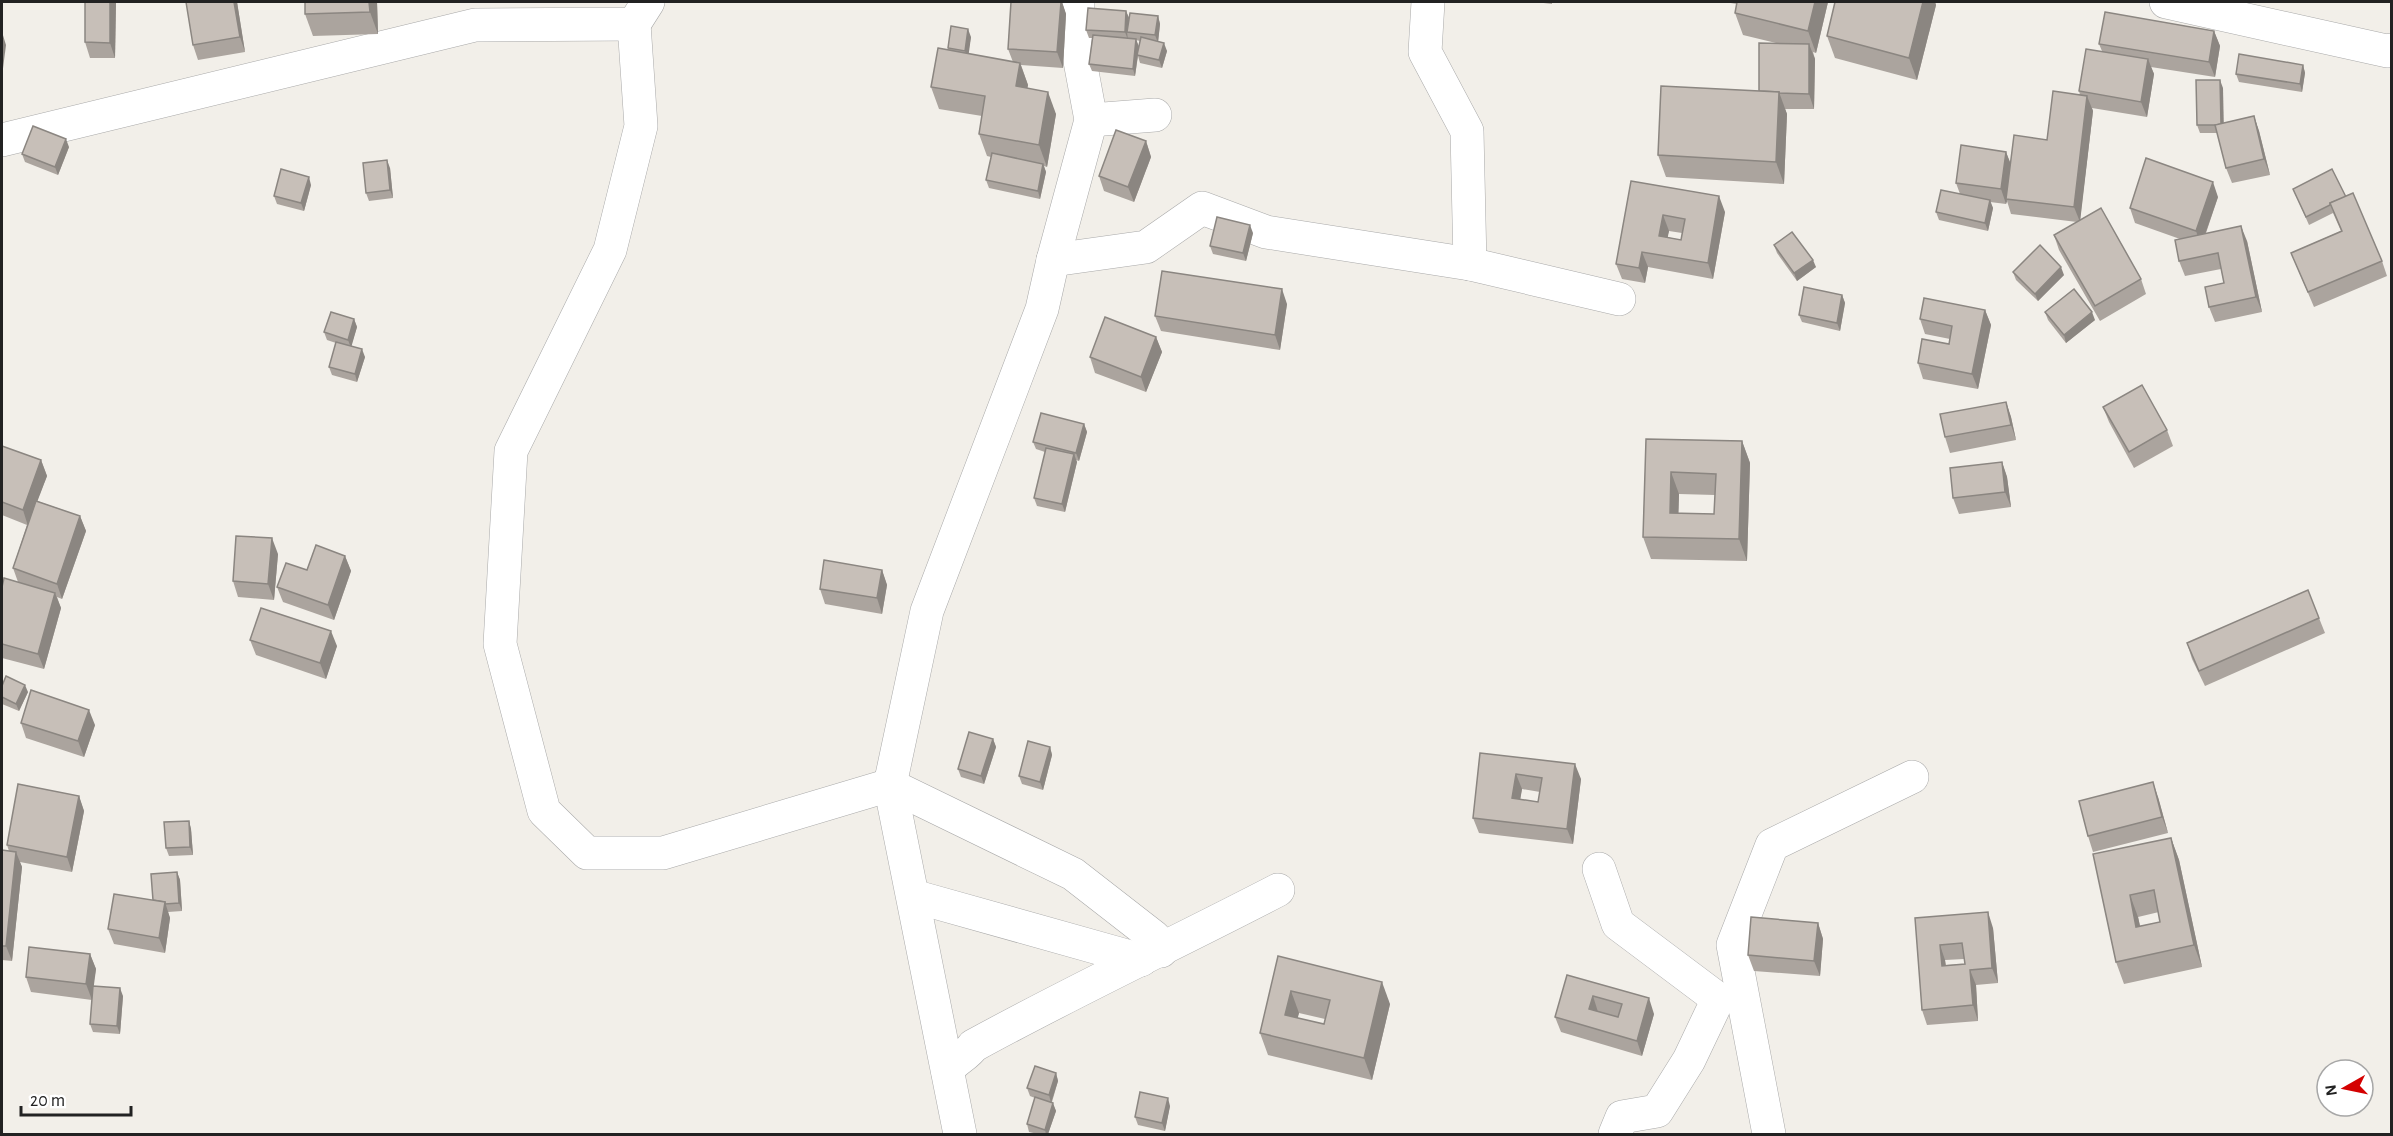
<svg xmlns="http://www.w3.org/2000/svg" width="2393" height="1136" viewBox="0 0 2393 1136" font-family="'Alegreya Sans',sans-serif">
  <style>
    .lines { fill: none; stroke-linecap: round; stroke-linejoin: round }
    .street-casing { stroke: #a9a9a9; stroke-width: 34 }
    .street { stroke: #fff; stroke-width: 33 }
    .wall { fill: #aba49e; fill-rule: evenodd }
    .shaded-wall { fill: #8b8681 }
    .building { fill: #c7bfb8; stroke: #8b8681; stroke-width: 1.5; fill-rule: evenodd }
  </style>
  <rect width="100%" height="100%" fill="#f2efe9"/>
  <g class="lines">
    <defs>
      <g id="street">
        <path d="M1428 2 1425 52 1467 131 1470 264 1619 299"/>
        <path d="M2166 2 2387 51 2392 50"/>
        <path d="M634 24 641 126 610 250 511 451 500 644 544 811 587 853H663L890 785 1073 874 1154 937 1161 951"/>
        <path d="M1091 120 1155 115"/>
        <path d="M2 140 475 25 634 24 648 2"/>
        <path d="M1053 260 1146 247 1202 208 1266 232 1470 264"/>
        <path d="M1599 869 1618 924 1718 999 1689 1060 1657 1111 1622 1117 1615 1134"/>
        <path d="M913 896 1141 960"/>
        <path d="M948 1072C952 1060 966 1057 973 1046 1073 991 1176 943 1278 890"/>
        <path d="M960 1134 890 785 927 611 1042 309 1053 260 1091 120 1077 45 1078 2"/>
        <path d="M1769 1134 1733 945 1772 845 1912 777"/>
      </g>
    </defs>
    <use href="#street" class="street-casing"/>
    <use href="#street" class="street"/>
  </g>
  <g class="wall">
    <path d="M116 2 115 58H90L85 42Z"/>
    <path d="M237 2 245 52 198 60 193 45Z"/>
    <path d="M305 2H377L378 34 313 36 305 14Z"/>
    <path d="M1011 2H1062L1066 14 1063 68 1021 65 1028 85 1027 88 1056 114 1047 167 1044 166 1046 172 1040 199 989 188 986 180 991 157 987 156 979 134 982 116 939 109 931 87 948 50V48L971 37 968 54 1013 62 1008 49Z"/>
    <path d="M1535 2H1552V4Z"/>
    <path d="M1724 2H1828L1816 53 1813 52 1815 59 1814 109H1785L1787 114 1784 184 1666 177 1658 155 1759 91 1776 43 1743 35 1735 13 1737 4Z"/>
    <path d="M1835 2H1935L1936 5 1917 80 1835 58 1827 36Z"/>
    <path d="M1126 11 1129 18 1158 16 1160 24 1158 41 1167 51 1162 68 1140 63 1138 56 1135 76 1092 71 1089 64 1092 38H1089L1086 30ZM1136 40 1140 41 1139 47Z"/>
    <path d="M2214 31 2220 46 2215 77 2151 67 2154 74 2147 117 2092 108 2093 111 2080 220 2141 279 2146 294 2100 321 2059 250 2054 235 2077 222 2011 214 2007 201 2006 204 1990 202 1993 208 1988 231 1939 220 1936 212 1960 194 1956 183 2006 152 2010 163 2047 140 2080 95 2079 91 2102 51 2099 44Z"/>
    <path d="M2303 65 2305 73 2302 92 2239 82 2236 74Z"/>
    <path d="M2223 88V123L2254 116 2259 131 2270 175 2232 183 2226 168 2217 133H2200L2197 125Z"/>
    <path d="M1146 141 1151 157 1134 202 1104 191 1099 176Z"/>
    <path d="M69 147 58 175 25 162 22 154Z"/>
    <path d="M390 168 393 198 369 201 366 193Z"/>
    <path d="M1631 181 1725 212 1713 279 1648 267 1645 283 1622 279 1616 264ZM1669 231 1682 233 1681 240 1667 237Z"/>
    <path d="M311 185 304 211 277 204 274 196Z"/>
    <path d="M2293 189 2346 197 2382 261 2387 276 2314 307 2291 253 2341 231 2333 213 2309 225Z"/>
    <path d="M2218 197 2206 233 2247 241 2262 312 2215 322 2209 307 2224 283 2221 269 2185 276 2179 261 2180 239 2135 223 2130 208Z"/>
    <path d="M1253 233 1246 261 1213 254 1210 246Z"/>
    <path d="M1774 245 1816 267 1797 281 1777 253Z"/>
    <path d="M2013 272 2064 275 2038 301 2016 280Z"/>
    <path d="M1842 295 1845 303 1840 331 1802 322 1799 315Z"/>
    <path d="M1287 304 1280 350 1161 331 1155 316Z"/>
    <path d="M1985 310 1991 325 1978 389 1923 379 1918 363 1949 344 1950 339 1925 334 1920 319Z"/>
    <path d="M2045 312 2095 320 2066 343 2048 320Z"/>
    <path d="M354 319 357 327 351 346 365 357 357 382 332 375 329 367 336 343 327 340 324 332Z"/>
    <path d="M1156 337 1162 352 1146 392 1095 373 1090 357Z"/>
    <path d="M2006 402 2011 417 2016 440 1950 453 1945 437Z"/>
    <path d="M2103 407 2167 430 2173 446 2134 468 2109 422Z"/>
    <path d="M1084 424 1087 432 1079 461 1076 460 1077 462 1065 512 1037 506 1034 498 1045 452 1036 449 1033 442Z"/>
    <path d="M1646 439 1742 441 1750 463 1747 561 1651 559 1643 537ZM1679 494 1715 495 1714 514 1678 513Z"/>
    <path d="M2 446 41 460 47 476 37 501 80 516 86 531 62 599 57 597 61 608 44 669 2 658V587L18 582 13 568 27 525 2 515Z"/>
    <path d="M2002 462 2007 477 2011 507 1959 514 1953 498Z"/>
    <path d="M278 554 274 600 238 597 233 581Z"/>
    <path d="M345 556 351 571 334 620 283 602 277 587 307 570Z"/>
    <path d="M882 570 887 585 882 614 825 604 820 589Z"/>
    <path d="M2319 618 2325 633 2205 686 2192 659 2187 643Z"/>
    <path d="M250 640 337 646 326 679 256 655Z"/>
    <path d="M2 686 28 692 19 711 2 704Z"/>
    <path d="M21 723 95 725 84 757 26 738Z"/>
    <path d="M993 739 996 747 984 784 961 777 958 769Z"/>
    <path d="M1050 747 1052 755 1043 790 1022 784 1019 776Z"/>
    <path d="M1480 753 1581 779 1573 844 1479 833 1473 818ZM1522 789 1540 792 1538 802 1520 799Z"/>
    <path d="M79 796 84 811 72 872 20 862 22 867 12 961 2 960V850L9 851 7 845Z"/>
    <path d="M2158 797 2168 833 2093 852 2088 836Z"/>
    <path d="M189 821 191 829 193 855 169 856 166 848Z"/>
    <path d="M2171 838 2179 860 2202 967 2124 984 2116 962 2093 854ZM2159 912 2160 922 2140 926 2138 917Z"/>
    <path d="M177 872 180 880 182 911 168 912 170 918 165 953 114 944 108 929 153 900Z"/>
    <path d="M1915 918 1993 928 1998 983 1976 985 1978 1021 1927 1025 1922 1010ZM1964 959 1965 964 1946 965 1945 960Z"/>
    <path d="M1818 923 1823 939 1820 976 1754 971 1748 955Z"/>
    <path d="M90 954 96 969 93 986 123 996 120 1034 93 1032 90 1024 92 1000 31 992 26 977Z"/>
    <path d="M1278 956 1390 1004 1372 1080 1268 1055 1260 1033ZM1299 1013 1325 1019 1324 1024 1297 1018Z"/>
    <path d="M1567 975 1654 1014 1642 1056 1561 1032 1555 1017Z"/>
    <path d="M1056 1073 1058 1081 1052 1102 1056 1111 1048 1134H1038L1029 1132 1027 1124 1035 1098 1030 1096 1027 1088Z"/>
    <path d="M1170 1106 1165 1131 1138 1125 1135 1117Z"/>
  </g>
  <g class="shaded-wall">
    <path d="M110 2H116L115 58 110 43Z"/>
    <path d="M234 2H237L245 52 240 37Z"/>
    <path d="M369 2H377L378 34 370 12Z"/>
    <path d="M1061 2H1062L1066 14 1063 68 1057 52Z"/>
    <path d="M1815 2H1828L1816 53 1808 31Z"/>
    <path d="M1923 2H1935L1936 5 1917 80 1909 58Z"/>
    <path d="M1126 11 1129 18 1127 32 1128 40 1125 32Z"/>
    <path d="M1158 16 1160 24 1158 43 1155 35Z"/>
    <path d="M968 29 971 37 968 59 965 51Z"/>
    <path d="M2214 31 2220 46 2215 77 2209 62Z"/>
    <path d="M2 32 6 45 2 76Z"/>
    <path d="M1136 39 1139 47 1135 76 1133 69Z"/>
    <path d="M1164 43 1167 51 1162 68 1159 60Z"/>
    <path d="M1809 44 1815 59 1814 109 1809 94Z"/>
    <path d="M2148 59 2154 74 2147 117 2141 102Z"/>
    <path d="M1020 63 1028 85 1024 108 1016 86Z"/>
    <path d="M2303 65 2305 73 2302 92 2300 84Z"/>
    <path d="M2220 80 2223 88 2224 133 2221 125Z"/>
    <path d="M1048 92 1056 114 1047 167 1039 145Z"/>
    <path d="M1779 92 1787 114 1784 184 1776 162Z"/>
    <path d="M2087 96 2093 111 2080 222 2074 207Z"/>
    <path d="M2254 116 2259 131 2270 175 2264 159Z"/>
    <path d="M66 139 69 147 58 175 55 167Z"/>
    <path d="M1146 141 1151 157 1134 202 1128 187Z"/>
    <path d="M2006 152 2012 167 2006 199 2007 201 2006 204 2001 189Z"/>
    <path d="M387 160 390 168 393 198 390 190Z"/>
    <path d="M1043 164 1046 172 1040 199 1038 191Z"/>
    <path d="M309 177 311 185 304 211 301 203Z"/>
    <path d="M2213 182 2218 197 2201 246 2196 231Z"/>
    <path d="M1719 196 1725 212 1713 279 1708 263Z"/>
    <path d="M1990 200 1993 208 1988 231 1985 223Z"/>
    <path d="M1663 215 1669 231 1665 251 1659 236Z"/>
    <path d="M1250 225 1253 233 1246 261 1243 253Z"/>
    <path d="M2241 226 2247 241 2262 312 2256 297Z"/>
    <path d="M1642 252 1648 267 1645 283 1639 268Z"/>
    <path d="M1813 260 1816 267 1797 281 1794 273Z"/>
    <path d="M2061 267 2064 275 2038 301 2035 294Z"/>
    <path d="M1282 289 1287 304 1280 350 1275 335Z"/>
    <path d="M1842 295 1845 303 1840 331 1837 323Z"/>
    <path d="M1985 310 1991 325 1978 389 1972 374Z"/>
    <path d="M2092 312 2095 320 2066 343 2064 335Z"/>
    <path d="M354 319 357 327 351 348 348 340Z"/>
    <path d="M1156 337 1162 352 1146 392 1141 377Z"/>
    <path d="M362 349 365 357 357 382 355 374Z"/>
    <path d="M2006 402 2011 417 2016 440 2011 425Z"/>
    <path d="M1084 424 1087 432 1079 461 1076 453Z"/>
    <path d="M1742 441 1750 463 1747 561 1739 539Z"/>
    <path d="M1074 454 1077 462 1065 512 1062 504Z"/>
    <path d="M41 460 47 476 28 526 23 510Z"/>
    <path d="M2002 462 2007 477 2011 507 2005 492Z"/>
    <path d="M1671 472 1679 494 1678 535 1670 513Z"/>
    <path d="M80 516 86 531 62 599 57 584Z"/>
    <path d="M272 538 278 554 274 600 268 584Z"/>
    <path d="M345 556 351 571 334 620 328 605Z"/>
    <path d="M882 570 887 585 882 614 877 598Z"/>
    <path d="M55 593 61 608 44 669 38 654Z"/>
    <path d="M331 631 337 646 326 679 320 663Z"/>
    <path d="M25 685 28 692 19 711 16 704Z"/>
    <path d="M89 710 95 725 84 757 78 741Z"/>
    <path d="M993 739 996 747 984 784 981 776Z"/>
    <path d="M1050 747 1052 755 1043 790 1040 782Z"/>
    <path d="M1575 764 1581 779 1573 844 1567 829Z"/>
    <path d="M1516 774 1522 789 1518 813 1512 798Z"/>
    <path d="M2153 782 2158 797 2168 833 2162 817Z"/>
    <path d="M79 796 84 811 72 872 67 857Z"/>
    <path d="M189 821 191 829 193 855 190 847Z"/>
    <path d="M2171 838 2179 860 2202 967 2194 945Z"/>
    <path d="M16 852 22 867 12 961 6 946Z"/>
    <path d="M177 872 180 880 182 911 179 903Z"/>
    <path d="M2130 895 2138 917 2145 949 2136 927Z"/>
    <path d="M165 902 170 918 165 953 159 938Z"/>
    <path d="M1988 912 1993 928 1998 983 1992 968Z"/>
    <path d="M1818 923 1823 939 1820 976 1814 961Z"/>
    <path d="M1940 945 1945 960 1947 981 1942 966Z"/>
    <path d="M90 954 96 969 92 1000 86 984Z"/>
    <path d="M1970 970 1976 985 1978 1021 1973 1005Z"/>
    <path d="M1382 982 1390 1004 1372 1080 1364 1058Z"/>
    <path d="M120 988 123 996 120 1034 117 1026Z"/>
    <path d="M1291 991 1299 1013 1293 1037 1285 1015Z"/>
    <path d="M1593 996 1598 1012 1589 1009Z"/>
    <path d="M1649 998 1654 1014 1642 1056 1637 1041Z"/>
    <path d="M1056 1073 1058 1081 1051 1103 1049 1095Z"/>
    <path d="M1168 1098 1170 1106 1165 1131 1162 1123Z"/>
    <path d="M1053 1103 1056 1111 1048 1134H1046L1045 1130Z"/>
  </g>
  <g class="building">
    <path d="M85 2H110V43L85 42Z"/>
    <path d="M186 2H234L240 37 193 45Z"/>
    <path d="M305 2H369L370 12 305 14Z"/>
    <path d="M1011 2H1061L1057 52 1008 49Z"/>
    <path d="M1737 2H1815L1808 31 1735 13Z"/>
    <path d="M1835 2H1923L1909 58 1827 36Z"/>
    <path d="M1088 8 1126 11 1125 32 1086 30Z"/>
    <path d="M2105 12 2214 31 2209 62 2099 44Z"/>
    <path d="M1130 13 1158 16 1155 35 1127 32Z"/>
    <path d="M951 26 968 29 965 51 948 48Z"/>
    <path d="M1093 35 1136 39 1133 69 1089 64Z"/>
    <path d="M1141 37 1164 43 1159 60 1137 55Z"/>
    <path d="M1759 43 1809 44V94L1779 93V92L1759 91Z"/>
    <path d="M938 48 1020 63 1016 86 1048 92 1039 145 979 134 985 96 931 87Z"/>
    <path d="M2086 49 2148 59 2141 102 2079 91Z"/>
    <path d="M2239 54 2303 65 2300 84 2236 74Z"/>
    <path d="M2196 80H2220L2221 124 2216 125H2197Z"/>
    <path d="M1661 86 1779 92 1776 162 1658 155Z"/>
    <path d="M2053 91 2087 96 2074 207 2006 199 2014 135 2047 140Z"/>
    <path d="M2254 116 2264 159 2226 168 2215 125Z"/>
    <path d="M33 126 66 139 55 167 22 154Z"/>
    <path d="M1116 130 1146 141 1128 187 1099 176Z"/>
    <path d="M1961 145 2006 152 2001 189 1956 183Z"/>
    <path d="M992 153 1043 164 1038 191 986 180Z"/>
    <path d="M2146 158 2213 182 2196 231 2130 208Z"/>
    <path d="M387 160 390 190 366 193 363 163Z"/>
    <path d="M281 169 309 177 301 203 274 196Z"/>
    <path d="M2332 169 2346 197 2330 203V205L2306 217 2293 189Z"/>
    <path d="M1631 181 1719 196 1708 263 1642 252 1639 268 1616 264ZM1663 215 1685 219 1681 240 1659 236Z"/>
    <path d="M1941 190 1990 200 1985 223 1936 212Z"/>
    <path d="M2353 193 2382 261 2308 292 2291 253 2342 231 2330 203Z"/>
    <path d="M2101 208 2141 279 2095 306 2054 235Z"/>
    <path d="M1217 217 1250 225 1243 253 1210 246Z"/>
    <path d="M2241 226 2256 297 2209 307 2205 287 2224 283 2218 253 2179 261 2175 240Z"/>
    <path d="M1792 232 1813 260 1794 273 1774 245Z"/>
    <path d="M2040 245 2061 267 2035 294 2013 272Z"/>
    <path d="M1162 271 1282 289 1275 335 1155 316Z"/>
    <path d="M1804 287 1842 295 1837 323 1799 315Z"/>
    <path d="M2074 289 2092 312 2064 335 2045 312Z"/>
    <path d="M1924 298 1985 310 1972 374 1918 363 1922 339 1949 344 1952 326 1920 319Z"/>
    <path d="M331 312 354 319 348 340 324 332Z"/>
    <path d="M1105 317 1156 337 1141 377 1090 357Z"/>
    <path d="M336 342 362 349 355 374 329 367Z"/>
    <path d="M2142 385 2167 430 2129 452 2103 407Z"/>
    <path d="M2006 402 2011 425 1945 437 1940 414Z"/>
    <path d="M1041 413 1084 424 1076 453 1033 442Z"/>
    <path d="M1646 439 1742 441 1739 539 1643 537ZM1671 472 1716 474 1714 514 1670 513Z"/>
    <path d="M2 446 41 460 23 510 2 502Z"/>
    <path d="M1046 448 1074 454 1062 504 1034 498Z"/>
    <path d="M2002 462 2005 492 1953 498 1950 468Z"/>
    <path d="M36 501 80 516 57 584 13 568Z"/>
    <path d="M236 536 272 538 268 584 233 581Z"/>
    <path d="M316 545 345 556 328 605 277 587 286 563 307 570Z"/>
    <path d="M824 560 882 570 877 598 820 589Z"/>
    <path d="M4 578 55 593 38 654 2 644V587Z"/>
    <path d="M2308 590 2319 618 2199 671 2187 643Z"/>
    <path d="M261 608 331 631 320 663 250 640Z"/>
    <path d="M6 676 25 685 16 704 2 697V686Z"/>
    <path d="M31 690 89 710 78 741 21 723Z"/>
    <path d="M969 732 993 739 981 776 958 769Z"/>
    <path d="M1028 741 1050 747 1040 782 1019 776Z"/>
    <path d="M1480 753 1575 764 1567 829 1473 818ZM1516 774 1542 778 1538 802 1512 798Z"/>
    <path d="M2153 782 2162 817 2088 836 2079 801Z"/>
    <path d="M18 784 79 796 67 857 7 845Z"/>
    <path d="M189 821 190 847 166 848 164 822Z"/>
    <path d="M2171 838 2194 945 2116 962 2093 854ZM2154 890 2160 922 2136 927 2130 895Z"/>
    <path d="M2 850 16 852 6 946H2Z"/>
    <path d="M177 872 179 903 165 904V902L153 900 151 874Z"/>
    <path d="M114 894 165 902 159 938 108 929Z"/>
    <path d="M1988 912 1992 968 1970 970 1973 1005 1922 1010 1915 918ZM1962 943 1965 964 1942 966 1940 945Z"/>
    <path d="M1751 917 1818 923 1814 961 1748 955Z"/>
    <path d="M29 947 90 954 86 984 26 977Z"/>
    <path d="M1278 956 1382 982 1364 1058 1260 1033ZM1291 991 1330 1000 1324 1024 1285 1015Z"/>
    <path d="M1567 975 1649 998 1637 1041 1555 1017ZM1593 996 1622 1004 1618 1017 1589 1009Z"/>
    <path d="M93 986 120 988 117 1026 90 1024Z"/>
    <path d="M1035 1066 1056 1073 1049 1095 1027 1088Z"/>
    <path d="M1140 1092 1168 1098 1162 1123 1135 1117Z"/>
    <path d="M1035 1097 1053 1103 1045 1130 1027 1124Z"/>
  </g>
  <rect width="2393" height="1136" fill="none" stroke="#222222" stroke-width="6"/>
  <g transform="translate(2345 1088) rotate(261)"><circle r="28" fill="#ffffff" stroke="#a7a7a7" stroke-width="1.5"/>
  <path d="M0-4.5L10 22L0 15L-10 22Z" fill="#d40000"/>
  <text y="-9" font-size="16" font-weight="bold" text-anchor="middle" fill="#222222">N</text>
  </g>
  <path d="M21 1106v9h110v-9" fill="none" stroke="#222222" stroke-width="3"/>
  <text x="30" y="1106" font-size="18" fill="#222222" stroke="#ffffff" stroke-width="4.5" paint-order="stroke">20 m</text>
</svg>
